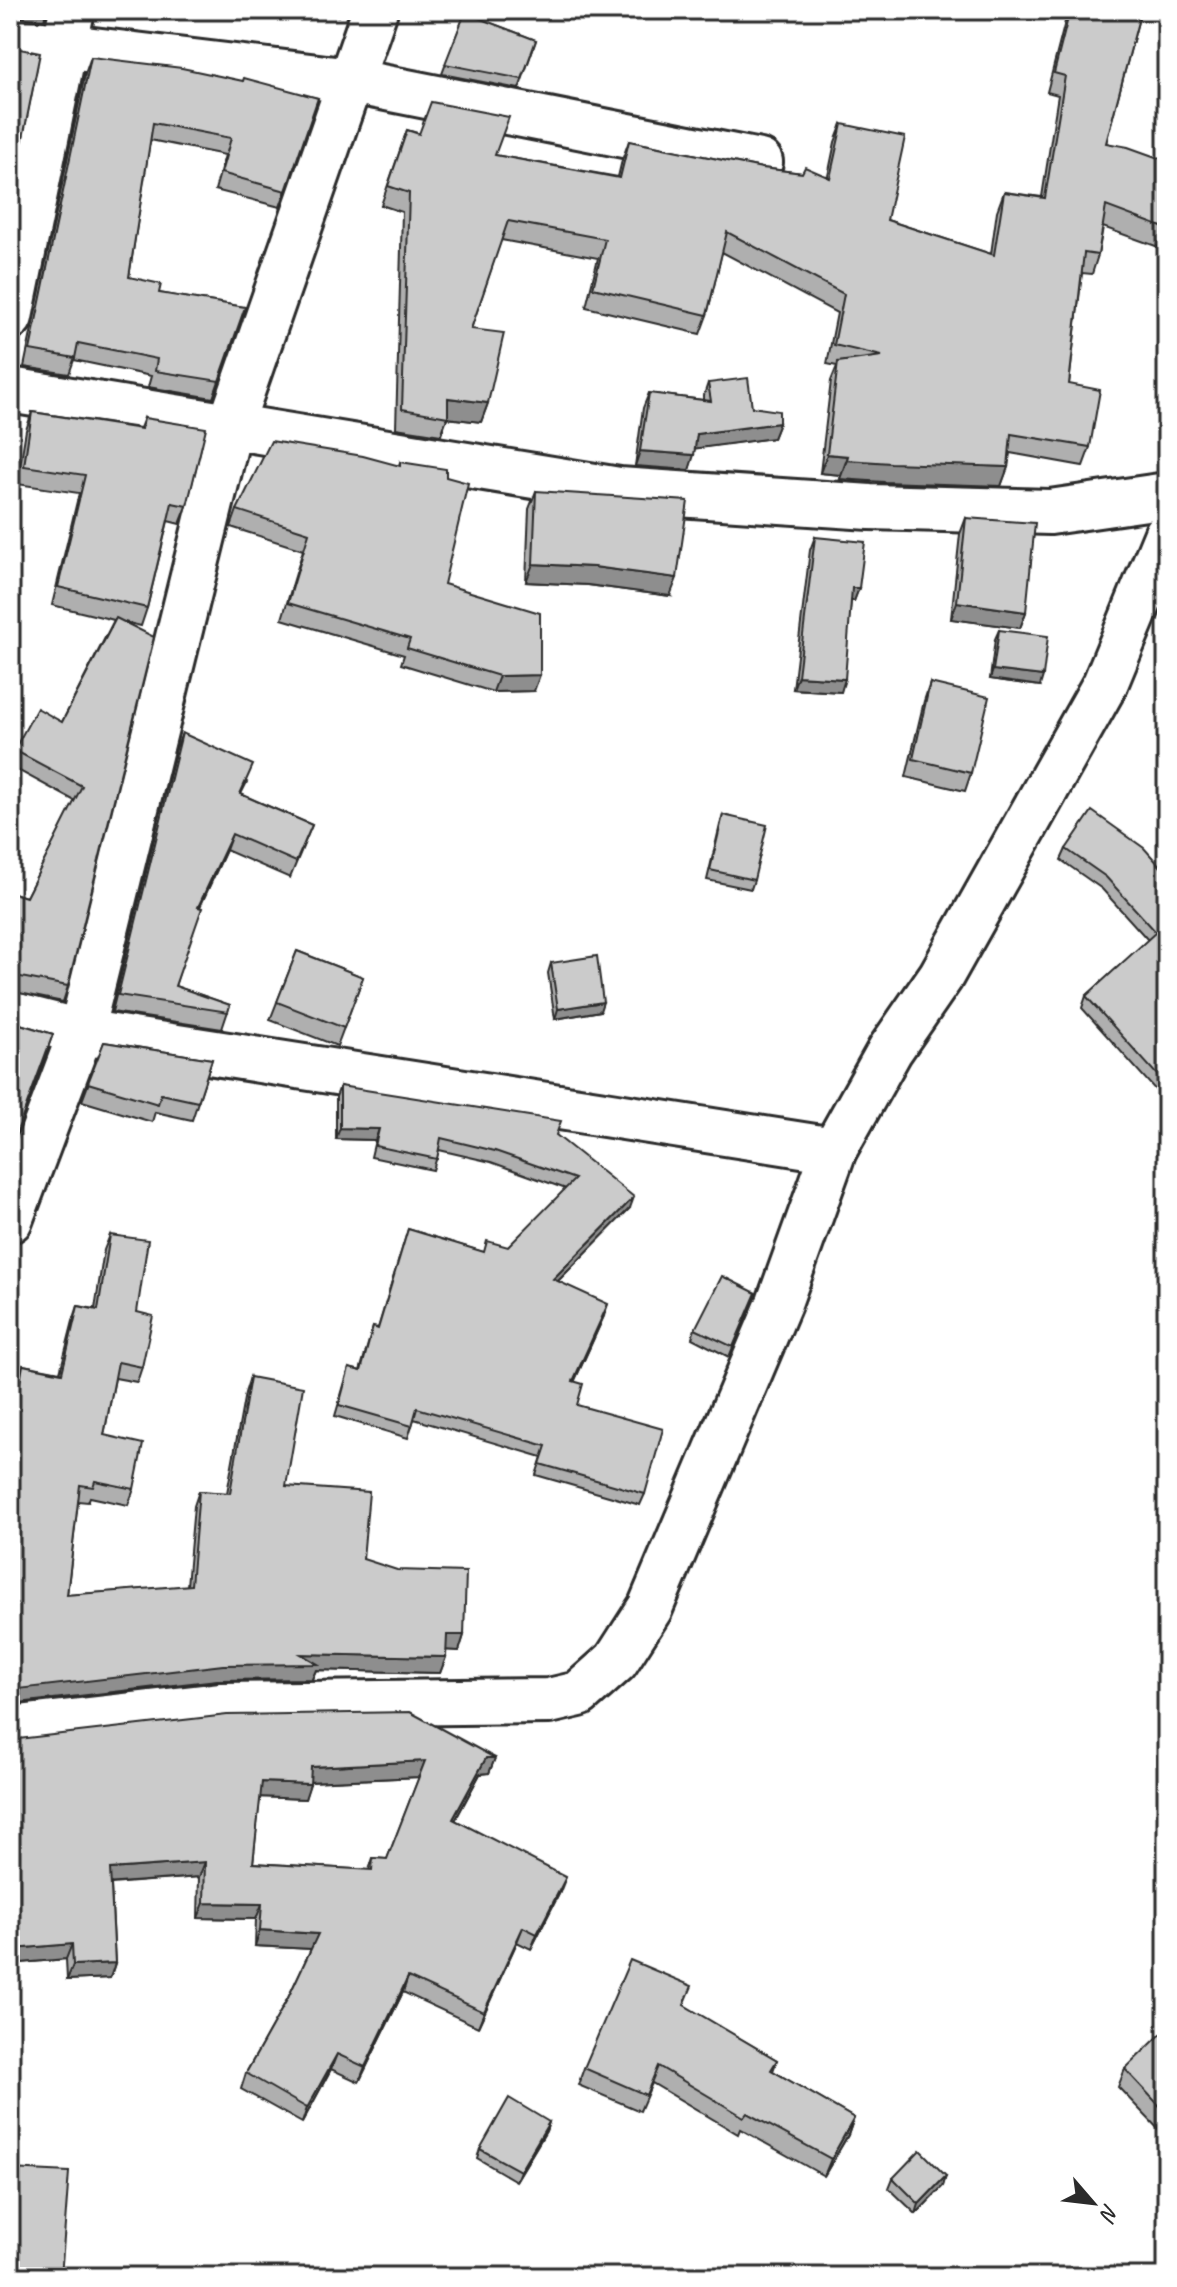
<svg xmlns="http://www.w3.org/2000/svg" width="1177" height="2287" viewBox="0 0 1177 2287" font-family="Caveat,sans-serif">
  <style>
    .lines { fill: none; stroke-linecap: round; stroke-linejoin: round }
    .street-casing { stroke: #2b2b2b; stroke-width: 50 }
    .street { stroke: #fff; stroke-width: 44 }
    .wall { fill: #afafaf; stroke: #2b2b2b; stroke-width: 2; fill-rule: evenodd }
    .shaded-wall { fill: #8e8e8e; stroke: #2b2b2b; stroke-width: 2 }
    .building { fill: #cbcbcb; stroke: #2b2b2b; stroke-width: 2; fill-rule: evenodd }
  </style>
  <rect width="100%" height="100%" fill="#fff"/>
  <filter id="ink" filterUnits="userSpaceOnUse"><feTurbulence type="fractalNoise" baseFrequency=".0125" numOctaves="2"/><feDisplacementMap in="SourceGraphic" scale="16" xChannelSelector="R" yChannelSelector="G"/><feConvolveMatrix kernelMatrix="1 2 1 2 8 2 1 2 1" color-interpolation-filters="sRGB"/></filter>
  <g filter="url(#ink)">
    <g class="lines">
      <defs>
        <g id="street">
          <path d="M10 40 351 81 760 162"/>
          <path d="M10 317 72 10"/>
          <path d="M10 390 619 490 870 507 1050 512 1167 495"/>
          <path d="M10 1014 81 1032 834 1150"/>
          <path d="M10 1220 81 1032 230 426 375 10"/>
          <path d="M10 1729 220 1705 549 1701 579 1694 616 1661 650 1608 779 1303 834 1150 890 1050 941 976 1105 684 1167 534"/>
        </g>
      </defs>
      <use href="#street" class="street-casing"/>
      <use href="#street" class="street"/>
    </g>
    <g class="wall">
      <path d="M315 10H340L338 16Z"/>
      <path d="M1068 10H1141L1106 143 1167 161V250L1103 227 1098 255 1092 274 1082 273 1069 384 1090 447 1083 466 1010 453 1008 467 1001 486 884 482 840 479 841 475 820 473 831 381 837 366 827 364 837 313 722 252 707 315 700 334 586 307 598 258 501 240 471 329 488 403 481 422 447 418 441 435 396 428 402 212 381 205 407 130 495 155 618 177 622 160 629 141 762 168 828 176 835 142 842 124 887 220 991 254 997 211 1004 192 1042 197 1058 95 1047 92Z"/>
      <path d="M465 13 536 40 519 89 442 74Z"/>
      <path d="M91 57 318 98 280 207 215 190 225 155 150 140 129 277 159 293 245 307 213 398 148 387 151 376 74 360 69 374 24 367 85 74Z"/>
      <path d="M708 383 779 423 773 438 695 448 689 470 635 466 643 408 649 393 703 400V398Z"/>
      <path d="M32 412 140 428 144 418 187 506 180 524 168 521 147 608 141 626 124 622 68 986 63 1002 10 991V892L26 897 75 801 10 766V762L14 750 62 722 114 620 52 605 79 493 17 484 26 430Z"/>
      <path d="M400 462 444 584 534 691 493 692 401 664 404 655 282 619 303 550 231 527 237 510 399 465Z"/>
      <path d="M536 491 670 596 588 585 526 582 529 509Z"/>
      <path d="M966 518 1026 612 1020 628 951 619 960 534Z"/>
      <path d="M815 537 859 588 854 601H851L841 692 793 689 810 550Z"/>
      <path d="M999 630 1040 686 990 679 995 639Z"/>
      <path d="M930 683 971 773 965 791 906 777 924 701Z"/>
      <path d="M182 733 247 782 241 794 312 825 290 878 226 850 200 907 175 986 230 1005 222 1029 112 1012 176 749Z"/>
      <path d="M723 815 754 880 751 889 707 880 720 825Z"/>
      <path d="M1066 849 1161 867 1167 862V1103L1082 1008 1086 996 1148 940 1102 889 1061 860Z"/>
      <path d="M297 951 363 977 337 1046 270 1020Z"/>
      <path d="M551 963 600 1011 555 1019 548 973Z"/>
      <path d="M10 1021 53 1034 10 1149Z"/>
      <path d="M104 1042 212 1059 192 1120 155 1112 152 1122 82 1101Z"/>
      <path d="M340 1086 556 1135 630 1208 558 1281 604 1316 574 1382 577 1405 645 1494 640 1505 536 1475 542 1457 414 1419 408 1438 335 1416 349 1368 360 1371 373 1327 378 1328 408 1229 483 1252 508 1247 566 1189 491 1162 439 1150 433 1170 371 1157 375 1140 336 1139V1097Z"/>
      <path d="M110 1235 137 1312 142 1367 137 1382 115 1378 104 1435 134 1489 128 1505 90 1497 88 1502 78 1501 67 1595 187 1586 194 1506 199 1491 227 1493 245 1393 250 1377 286 1486 363 1559 464 1635 459 1651 446 1650V1657L440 1673 316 1670 312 1679 217 1680 10 1704V1424L18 1381 23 1365 60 1372 73 1321 78 1306 95 1309 104 1250Z"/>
      <path d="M752 1302 729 1357 692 1338 695 1329Z"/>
      <path d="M10 1737 18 1739 495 1758 489 1773 480 1774 455 1820 560 1892 531 1949 517 1942 478 2027 403 1992 359 2082 331 2069 302 2123 241 2089 246 2073 288 1998 311 1949 255 1946 256 1919 198 1918 199 1877 111 1884 115 1963 110 1978 67 1980 66 1959 10 1964ZM419 1777 387 1859 373 1858 369 1870 253 1863 260 1797 305 1799 310 1782Z"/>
      <path d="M684 2006 777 2060 773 2071 854 2118 848 2135 824 2176 740 2129 738 2134 652 2083 640 2111 578 2085 584 2068Z"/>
      <path d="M1167 2041V2132L1164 2135 1118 2087 1125 2069Z"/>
      <path d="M549 2122 546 2131 516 2181 477 2158 480 2149Z"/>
      <path d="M946 2176 943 2186 916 2214 889 2188 893 2178Z"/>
    </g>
    <g class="shaded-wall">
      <path d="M10 10H47L44 19 10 17Z"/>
      <path d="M448 398 488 403 481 422 447 418Z"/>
      <path d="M779 423 773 438 692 449 697 434Z"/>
      <path d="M640 451 694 455 689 470 635 466Z"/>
      <path d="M827 454 848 456 841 475 820 473Z"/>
      <path d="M847 460 1008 467 1001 486 884 482 840 479Z"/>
      <path d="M533 564 594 567 677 578 670 596 588 585 526 582Z"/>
      <path d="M852 588H859L854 601H847Z"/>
      <path d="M957 602 1026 612 1020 628 951 619Z"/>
      <path d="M993 670 1043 676 1040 686 990 679Z"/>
      <path d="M540 675 534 691 493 692 499 676Z"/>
      <path d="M798 676 845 679 841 692 793 689Z"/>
      <path d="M232 834 226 850 192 923 198 907Z"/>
      <path d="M603 1002 600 1011 555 1019 558 1009Z"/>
      <path d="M340 1128 379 1129 375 1140 336 1139Z"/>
      <path d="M634 1197 630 1208 549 1290 553 1279Z"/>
      <path d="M608 1304 604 1316 569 1393 573 1381Z"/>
      <path d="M447 1635H464L459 1651 441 1650Z"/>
      <path d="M301 1654 446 1657 440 1673 316 1670 312 1679 217 1680 10 1704V1690L13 1689Z"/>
      <path d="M486 1758H495L489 1773 480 1774 448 1834 453 1819Z"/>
      <path d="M425 1761 419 1777 306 1782 311 1767Z"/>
      <path d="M262 1782 310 1784 305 1799 257 1797Z"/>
      <path d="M205 1862 199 1877 105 1884 110 1869Z"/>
      <path d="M566 1877 560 1892 531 1949 537 1934Z"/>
      <path d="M204 1903 262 1904 256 1919 198 1918Z"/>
      <path d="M523 1927 517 1942 478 2027 484 2012Z"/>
      <path d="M260 1930 318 1934 312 1949 255 1946Z"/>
      <path d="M72 1944 66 1959 10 1964V1958L13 1949Z"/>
      <path d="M115 1963 110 1978 67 1980 73 1965Z"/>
      <path d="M408 1977 403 1992 359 2082 365 2067Z"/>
      <path d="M337 2054 331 2069 302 2123 307 2108Z"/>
      <path d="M854 2118 848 2135 824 2176 831 2159Z"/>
      <path d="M549 2122 546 2131 516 2181 520 2171Z"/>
      <path d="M946 2176 943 2186 916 2214 919 2204Z"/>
    </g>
    <g class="building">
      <path d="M1070 10H1141L1106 143 1128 147 1167 161V229L1106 206 1098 255 1084 253 1069 384 1100 390 1090 447 1011 434 1008 467 891 463 847 460 848 456 827 454 838 362 882 356 834 345 844 294 727 232 707 315 593 288 605 239 508 221 471 329 504 333 488 403 448 398V417L402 409 409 193 388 186 407 130 419 134 431 102 509 117 495 155 620 178 629 141 762 168 802 173 805 167 830 178 842 124 905 137 887 220 994 255 1004 192 1045 198 1065 76 1054 73Z"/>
      <path d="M465 13 536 40 522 79 445 64Z"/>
      <path d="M10 47 40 53 10 203Z"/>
      <path d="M91 57 182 68 243 81 244 78 318 98 286 191 221 173 231 138 153 123 129 277 161 284 159 293 245 307 219 381 155 371 157 359 78 343 75 358 30 350Z"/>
      <path d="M748 378 752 407 779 411V423L697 434 694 455 640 451 649 393 711 401 708 383Z"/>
      <path d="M32 412 142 429 144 418 206 428 187 506 172 503 147 608 58 587 85 475 24 466Z"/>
      <path d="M271 441 363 456 400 466V462L446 469V477L468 483 444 584 540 613V675L499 676 407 648 410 639 288 603 309 533 237 510Z"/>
      <path d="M536 491 688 501 677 578 594 567 533 564Z"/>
      <path d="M966 518 1035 523 1026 612 957 602Z"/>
      <path d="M815 537 865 542 859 588H852L845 679 798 676Z"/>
      <path d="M116 618 154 637 68 986 10 975V892L26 897 82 786 14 750 37 708 62 722Z"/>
      <path d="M999 630 1048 636 1043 676 993 670Z"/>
      <path d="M930 683 989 697 971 773 913 759Z"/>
      <path d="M182 733 253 765 240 794 312 825 296 862 232 834 198 907 202 908 175 986 230 1005 228 1012 118 995Z"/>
      <path d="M1092 811 1144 848 1161 867 1167 862V1086L1086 996 1156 932 1106 877 1066 849Z"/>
      <path d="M723 815 767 825 754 880 710 870Z"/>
      <path d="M297 951 363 977 344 1028 277 1002Z"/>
      <path d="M597 956 603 1002 558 1009 551 963Z"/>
      <path d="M10 1021 53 1034 16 1134 10 1132Z"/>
      <path d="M104 1042 212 1059 198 1102 161 1094 158 1104 88 1083Z"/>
      <path d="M340 1086 561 1121 556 1135 634 1197 553 1279 608 1304 573 1381 583 1384 577 1405 663 1429 645 1494 540 1464 546 1446 417 1408 412 1426 339 1405 349 1368 361 1371 373 1327 378 1329 408 1229 484 1252 487 1241 508 1247 575 1179 495 1151 441 1138 437 1159 375 1146 379 1129 340 1128Z"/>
      <path d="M110 1235 148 1240 137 1312 153 1316 142 1367 118 1362 104 1435 143 1444 134 1489 95 1481 93 1487 80 1485 67 1595 191 1585 199 1491 230 1493 250 1377 303 1387 286 1486 369 1492 363 1559 397 1570 466 1572 464 1635H447L446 1657 301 1654 318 1664 223 1665 10 1690V1439L23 1365 62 1373 78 1306 98 1310Z"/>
      <path d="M722 1276 756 1293 733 1347 695 1329Z"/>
      <path d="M410 1712 495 1758H486L453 1819 566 1877 537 1934 523 1927 484 2012 408 1977 365 2067 337 2054 307 2108 246 2073 288 1998 318 1934 260 1930 262 1904 204 1903 205 1862 110 1869 115 1963 73 1965 72 1944 13 1949 10 1904V1737L18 1739 227 1715ZM425 1761 387 1859 373 1858 372 1870 253 1863 262 1782 310 1784 311 1767Z"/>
      <path d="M630 1960 692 1986 684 2005 777 2060 771 2070 854 2118 831 2159 747 2113 744 2117 658 2066 646 2095 584 2068Z"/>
      <path d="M1161 2034 1167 2041V2114L1125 2069Z"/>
      <path d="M509 2098 549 2122 520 2171 480 2149Z"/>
      <path d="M920 2150 946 2176 919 2204 893 2178Z"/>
      <path d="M10 2169 69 2172 61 2277H10Z"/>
    </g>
  </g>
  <rect width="1177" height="2287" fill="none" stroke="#fff" stroke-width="40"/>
  <rect x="20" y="20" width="1137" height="2247" fill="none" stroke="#2b2b2b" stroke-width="3" filter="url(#ink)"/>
  <g transform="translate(1093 2203) rotate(118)" stroke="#ffffff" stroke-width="6" paint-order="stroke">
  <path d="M0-6L14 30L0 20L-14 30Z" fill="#2b2b2b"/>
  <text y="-12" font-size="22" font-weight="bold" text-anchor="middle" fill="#2b2b2b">N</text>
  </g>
</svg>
